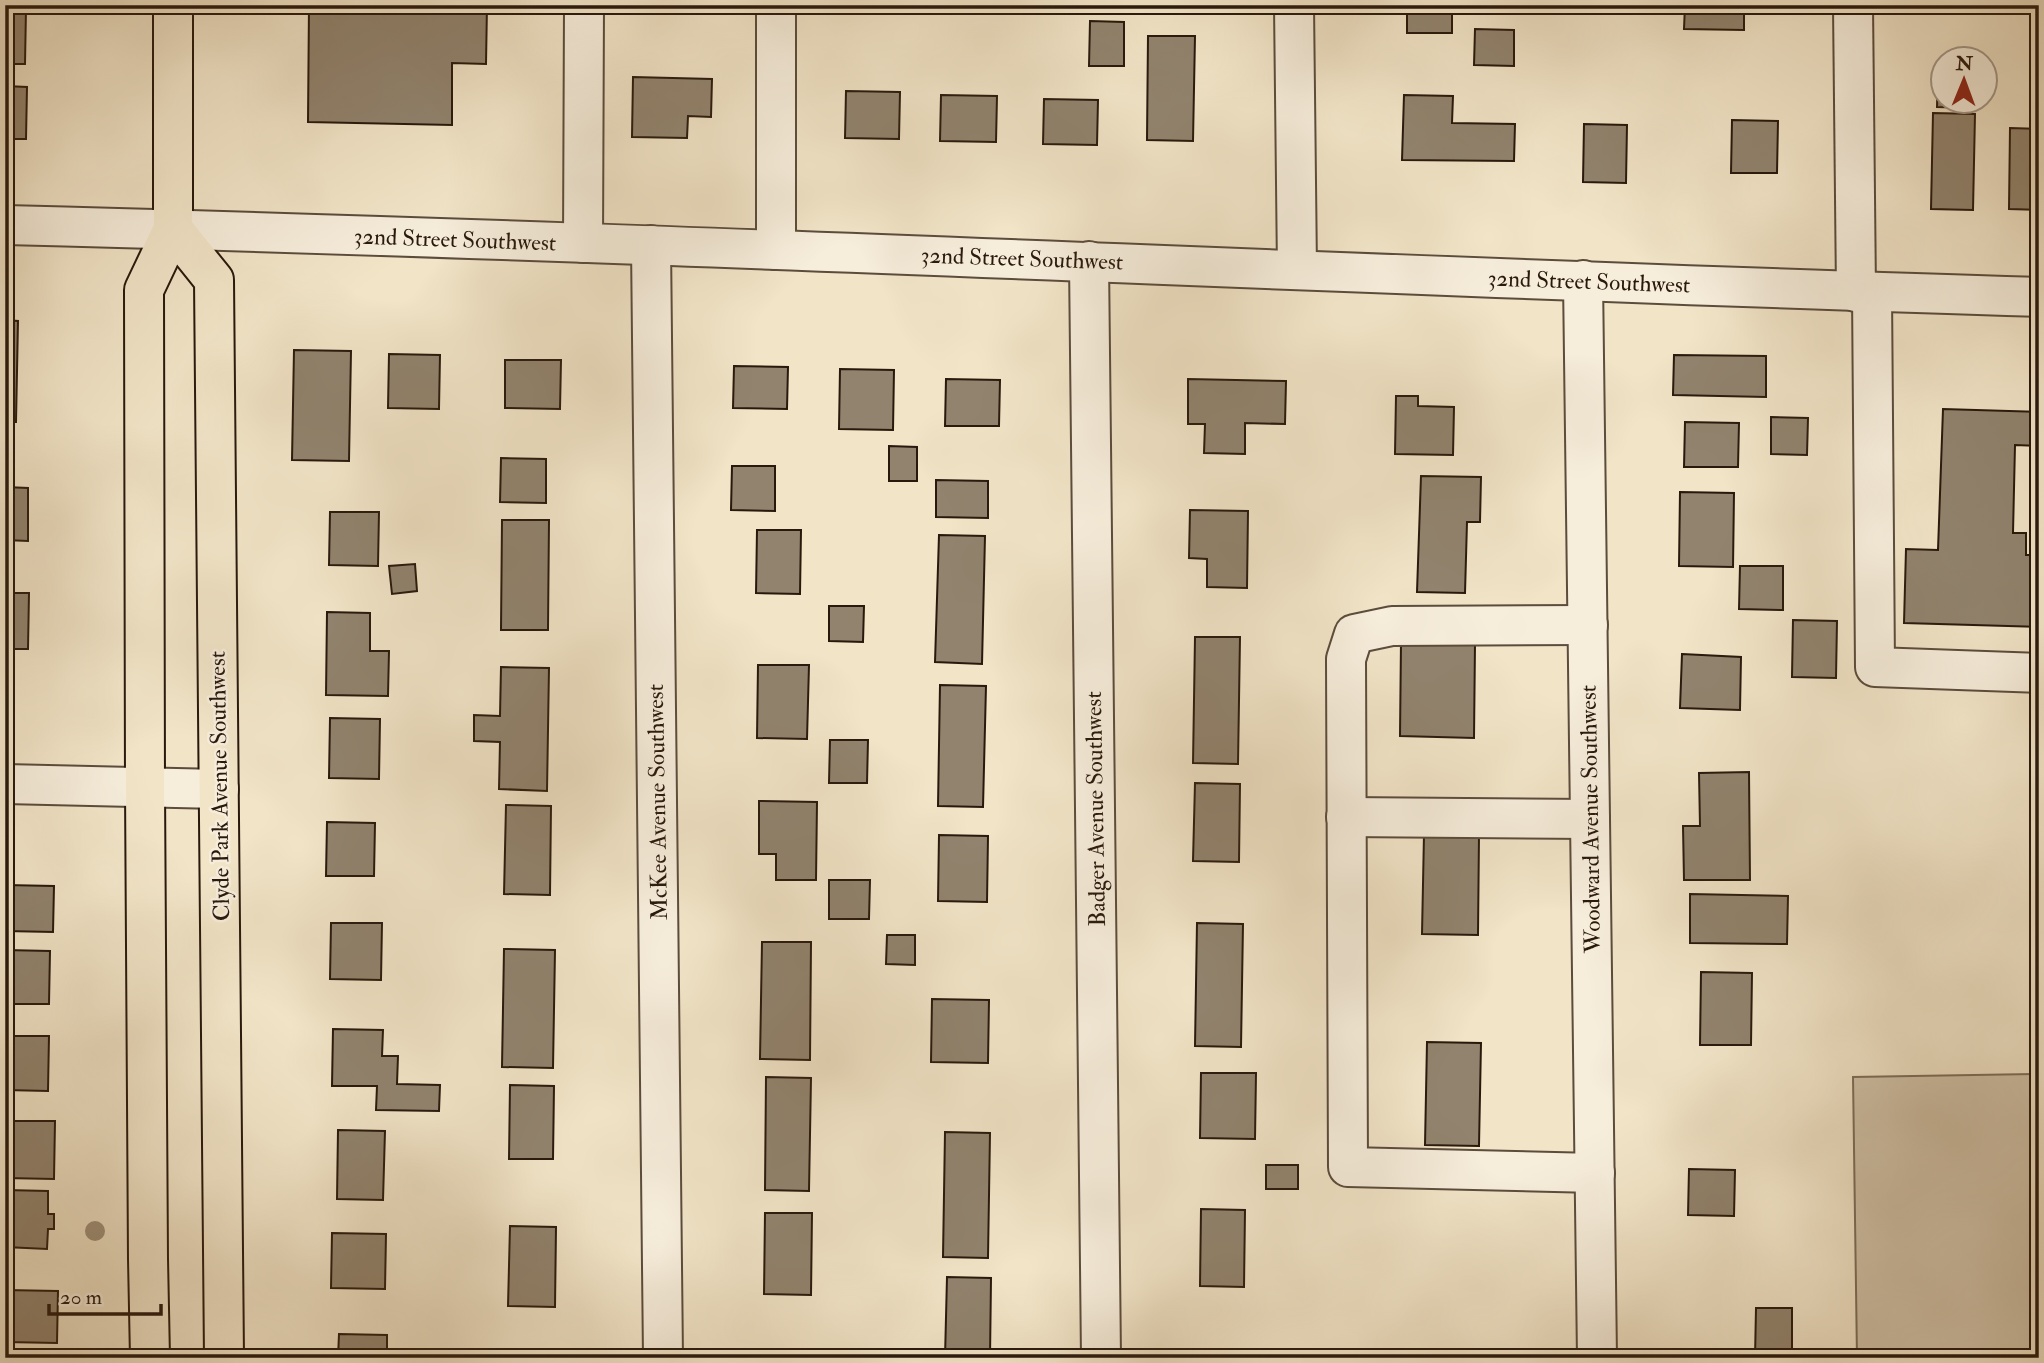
<svg xmlns="http://www.w3.org/2000/svg" width="2044" height="1363" viewBox="0 0 2044 1363" font-family="'IM FELL Double Pica',serif">
  <style>
    .green { fill: #cfc1a7; stroke: #7c6d5a; stroke-width: 2 }
    .building { fill: #91836e; stroke: #29190d; stroke-width: 2 }
    .lines { fill: none; stroke-linecap: round; stroke-linejoin: round }
    .minor-casing { stroke: #5b4c3c; stroke-width: 42 }
    .major-casing { stroke: #29190d; stroke-width: 42 }
    .minor { stroke: #f6eddb; stroke-width: 38 }
    .major { stroke: #f1e4c7; stroke-width: 38 }
    .tree { fill: #9e907a }
    .labels { text-anchor: middle; stroke-width: 5; stroke-linejoin: round; paint-order: stroke }
    .street-label { font-size: 23px; fill: #29190d; stroke: #f6eddb }
  </style>
  <rect width="100%" height="100%" fill="#f1e4c7"/>
  <filter id="stains"><feTurbulence type="fractalNoise" baseFrequency=".00286" numOctaves="4"/><feColorMatrix values="0 0 0 0 .2 0 0 0 0 .09 0 0 0 0 .02 0 0 0 .5 -.17"/></filter>
  <radialGradient id="worn" r=".72"><stop offset=".6" stop-color="#630" stop-opacity="0"/><stop offset="1" stop-color="#630" stop-opacity=".3"/></radialGradient>
  <path class="green" d="M2039 1074V1358H1857L1853 1077Z"/>
  <g class="building">
    <path d="M309 5H487L486 64 452 63V125L308 122Z"/>
    <rect x="1407" y="5" width="45" height="28"/>
    <path d="M1685 5H1744V30L1684 29Z"/>
    <path d="M5 9H26L25 64H5Z"/>
    <path d="M1090 21 1124 22V66H1089Z"/>
    <path d="M1475 29 1514 30V66L1474 65Z"/>
    <path d="M1148 36H1195L1193 141 1147 140Z"/>
    <path d="M1938 61H1942V102H1975V108L1937 107Z"/>
    <path d="M633 77 712 79 711 117 688 116 687 138 632 137Z"/>
    <path d="M5 86 27 87 26 139H5Z"/>
    <path d="M846 91 900 92 899 139 845 138Z"/>
    <path d="M941 95 997 96 996 142 940 141Z"/>
    <path d="M1404 95 1453 96 1452 123 1515 124 1514 161 1402 160Z"/>
    <path d="M1044 99 1098 100 1097 145 1043 144Z"/>
    <path d="M1933 113 1975 114 1973 210 1931 209Z"/>
    <path d="M1732 120 1778 121 1777 173H1731Z"/>
    <path d="M1584 124 1627 125 1626 183 1583 182Z"/>
    <path d="M2010 128 2039 129V210L2009 209Z"/>
    <path d="M5 320 18 321 16 422H5Z"/>
    <path d="M294 350 351 351 349 461 292 460Z"/>
    <path d="M389 354 440 355 439 409 388 408Z"/>
    <path d="M1674 355 1766 356V397L1673 395Z"/>
    <path d="M505 360H561L560 409 505 408Z"/>
    <path d="M734 366 788 367 787 409 733 408Z"/>
    <path d="M840 369 894 370 893 430 839 429Z"/>
    <path d="M946 379 1000 380 999 426H945Z"/>
    <path d="M1188 379 1286 381 1285 424 1245 423V454L1204 453 1205 424H1188Z"/>
    <path d="M1396 396H1418V406L1454 407 1453 455 1395 454Z"/>
    <path d="M1943 409 2039 412V446L2015 445 2013 533H2026V555H2039V627L1904 623 1906 549 1938 550Z"/>
    <path d="M1771 417 1808 418 1807 455 1771 454Z"/>
    <path d="M1685 422 1739 423 1738 467H1684Z"/>
    <path d="M889 446 917 447V481H889Z"/>
    <path d="M501 458 546 459V503L500 502Z"/>
    <path d="M732 466H775V511L731 510Z"/>
    <path d="M1421 476 1481 477 1480 522H1467L1465 593 1417 592Z"/>
    <path d="M936 480 988 481V518L936 517Z"/>
    <path d="M5 487 28 488V541L5 540Z"/>
    <path d="M1680 492 1734 493 1733 567 1679 566Z"/>
    <path d="M1190 510 1248 511 1247 588 1207 587V559L1189 558Z"/>
    <path d="M330 512H379L378 566 329 565Z"/>
    <path d="M502 520H549L548 630H501Z"/>
    <path d="M757 530H801L800 594 756 593Z"/>
    <path d="M939 535 985 536 982 664 935 662Z"/>
    <path d="M415 564 417 591 392 594 389 566Z"/>
    <path d="M1740 566H1783V610L1739 609Z"/>
    <path d="M5 593H29L28 649H5Z"/>
    <path d="M829 606H864L863 642 829 641Z"/>
    <path d="M327 612 370 613V651H389L388 696 326 695Z"/>
    <path d="M1793 620 1837 621 1836 678 1792 677Z"/>
    <path d="M1195 637H1240L1238 764 1193 763Z"/>
    <path d="M1401 641 1475 643 1474 738 1400 736Z"/>
    <path d="M1682 654 1741 657 1740 710 1680 708Z"/>
    <path d="M758 665H809L807 739 757 738Z"/>
    <path d="M501 667 549 668 547 791 499 789 500 742 474 741V715L500 716Z"/>
    <path d="M940 685 986 686 983 807 938 806Z"/>
    <path d="M330 718 380 719 379 779 329 778Z"/>
    <path d="M830 740H868L867 783H829Z"/>
    <path d="M1749 772 1750 880H1684L1683 826H1700L1699 773Z"/>
    <path d="M1195 783 1240 784 1239 862 1193 861Z"/>
    <path d="M759 801 817 802 816 880H776V854H759Z"/>
    <path d="M506 805 551 806 550 895 504 894Z"/>
    <path d="M327 822 375 823 374 876H326Z"/>
    <path d="M1424 834 1479 835 1478 935 1422 934Z"/>
    <path d="M939 835 988 836 987 902 938 901Z"/>
    <path d="M829 880H870L869 919H829Z"/>
    <path d="M5 885 54 886 53 932 5 931Z"/>
    <path d="M1690 894 1788 896 1787 944 1690 943Z"/>
    <path d="M331 923H382L381 980 330 979Z"/>
    <path d="M1197 923 1243 924 1241 1047 1195 1046Z"/>
    <path d="M887 935H915V965L886 964Z"/>
    <path d="M762 942H811L810 1060 760 1059Z"/>
    <path d="M504 949 555 950 553 1068 502 1067Z"/>
    <path d="M5 950 50 951 49 1004H5Z"/>
    <path d="M1701 972 1752 973 1751 1045H1700Z"/>
    <path d="M932 999 989 1000 988 1063 931 1062Z"/>
    <path d="M333 1029 383 1030 382 1056H398L397 1084 440 1085 439 1111 376 1110 377 1086H332Z"/>
    <path d="M5 1036H49L48 1091 5 1090Z"/>
    <path d="M1427 1042 1481 1043 1479 1146 1425 1145Z"/>
    <path d="M1201 1073H1256L1255 1139 1200 1138Z"/>
    <path d="M766 1077 811 1078 809 1191 765 1190Z"/>
    <path d="M510 1085 554 1086 553 1159H509Z"/>
    <path d="M6 1121H55L54 1179 5 1178Z"/>
    <path d="M338 1130 385 1131 383 1200 337 1199Z"/>
    <path d="M945 1132 990 1133 988 1258 943 1257Z"/>
    <rect x="1266" y="1165" width="32" height="24"/>
    <path d="M1689 1169 1735 1170 1734 1216 1688 1215Z"/>
    <path d="M5 1190 48 1191V1214H54V1229H48L47 1249 5 1247Z"/>
    <path d="M1201 1209 1245 1210 1244 1287 1200 1286Z"/>
    <path d="M765 1213H812L811 1295 764 1294Z"/>
    <path d="M510 1226 556 1227 555 1307 508 1306Z"/>
    <path d="M332 1233 386 1234 385 1289 331 1288Z"/>
    <path d="M947 1277 991 1278 990 1358H945Z"/>
    <path d="M5 1290 58 1291 57 1343 5 1342Z"/>
    <path d="M1756 1308H1792V1358H1755Z"/>
    <path d="M339 1334 387 1335V1358H338Z"/>
    <path d="M1204 1351 1250 1352V1358H1204Z"/>
    <path d="M767 1354 815 1355V1358H767Z"/>
  </g>
  <g class="lines">
    <defs>
      <g id="minor">
        <path d="M776 5V250"/>
        <path d="M1294 5 1297 270"/>
        <path d="M1853 5 1856 292"/>
        <path d="M5 225C683 242 1361 276 2039 297"/>
        <path d="M583 243 584 5"/>
        <path d="M651 245 663 1358"/>
        <path d="M1089 261 1101 1358"/>
        <path d="M1583 280 1597 1358"/>
        <path d="M1872 292 1875 667 2039 673"/>
        <path d="M1588 625 1392 626 1354 634 1346 659 1348 1167 1595 1173"/>
        <path d="M5 784 219 789"/>
        <path d="M1346 817 1590 819"/>
      </g>
      <g id="major">
        <path d="M173 229 214 280 224 1358"/>
        <path d="M150 1358 148 1259 145 788 144 290 173 229V5"/>
      </g>
    </defs>
    <use href="#minor" class="minor-casing"/>
    <use href="#major" class="major-casing"/>
    <use href="#minor" class="minor"/>
    <use href="#major" class="major"/>
  </g>
  <circle class="tree" cx="95" cy="1231" r="10"/>
  <g class="labels">
    <g class="street-label">
      <text transform="translate(455 239) rotate(2)" y="8">32nd Street Southwest</text>
      <text transform="translate(1022 258) rotate(2)" y="8">32nd Street Southwest</text>
      <text transform="translate(1589 281) rotate(2)" y="8">32nd Street Southwest</text>
      <text transform="translate(219 786) rotate(-91)" y="8">Clyde Park Avenue Southwest</text>
      <text transform="translate(657 802) rotate(-91)" y="8">McKee Avenue Southwest</text>
      <text transform="translate(1095 809) rotate(-91)" y="8">Badger Avenue Southwest</text>
      <text transform="translate(1590 819) rotate(-91)" y="8">Woodward Avenue Southwest</text>
    </g>
  </g>
  <rect width="2044" height="1363" fill="none" stroke="#f1e4c7" stroke-width="28"/>
  <rect x="7" y="7" width="2030" height="1349" fill="none" stroke="#29190d" stroke-width="3.5"/>
  <rect x="14" y="14" width="2016" height="1335" fill="none" stroke="#29190d" stroke-width="2"/>
  <g transform="translate(1964 80) rotate(1)"><circle r="33" fill="#f6eddb" stroke="#a49889" stroke-width="2"/>
  <path d="M0-5L12 26L0 18L-12 26Z" fill="#8f2418"/>
  <text y="-10" font-size="19" font-weight="bold" text-anchor="middle" fill="#29190d">N</text>
  </g>
  <path d="M49 1304v10h112v-10" fill="none" stroke="#29190d" stroke-width="3.5"/>
  <text x="60" y="1304" font-size="21" fill="#29190d" stroke="#f6eddb" stroke-width="5" paint-order="stroke">20 m</text>
  <rect width="100%" height="100%" filter="url(#stains)"/>
  <rect width="100%" height="100%" fill="url(#worn)"/>
</svg>
